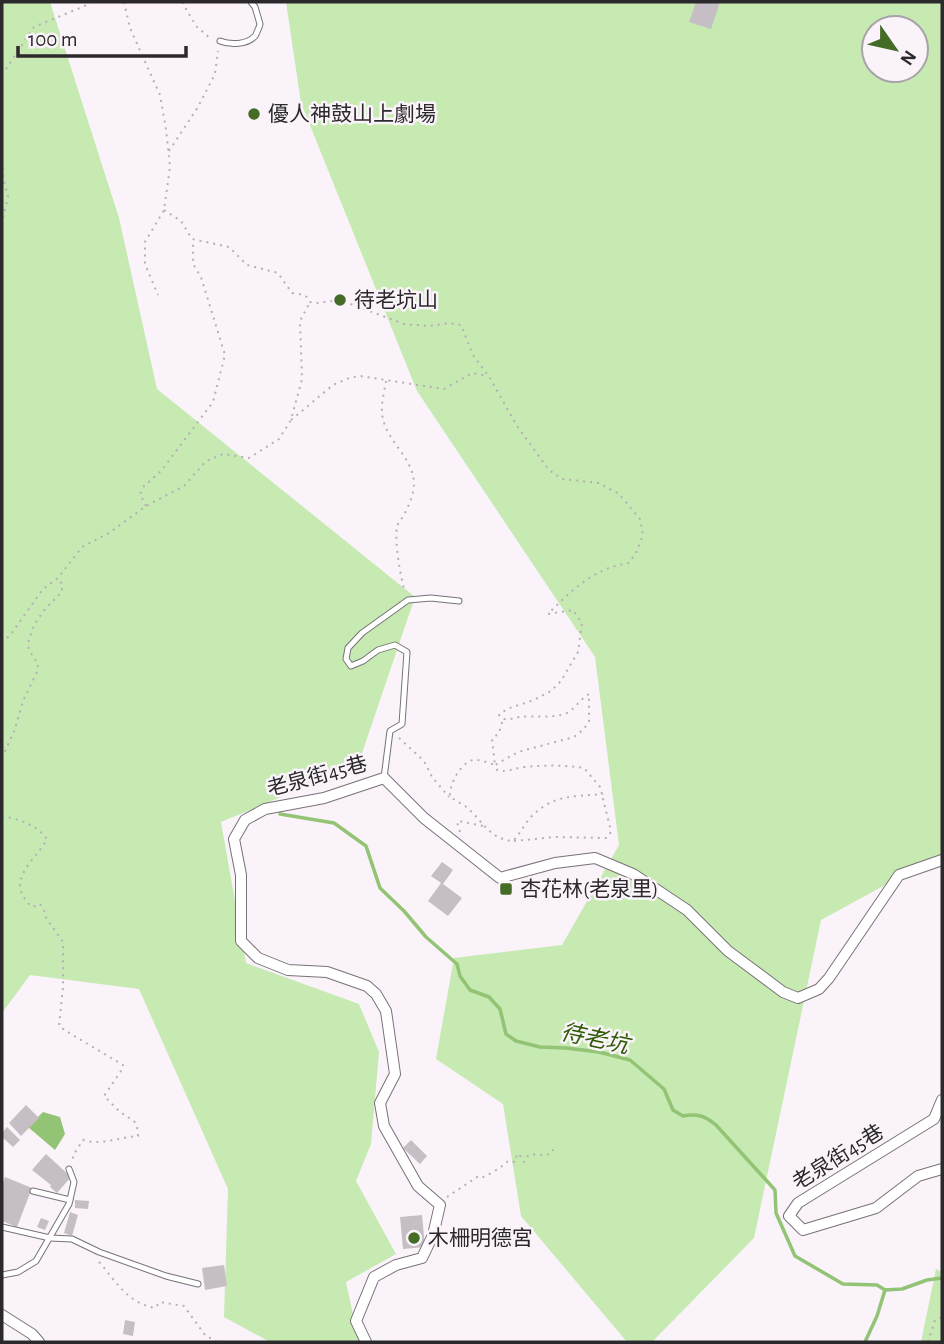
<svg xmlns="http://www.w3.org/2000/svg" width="944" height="1344" viewBox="0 0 944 1344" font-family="'Alegreya Sans','Noto Sans TC',sans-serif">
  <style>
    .green { fill: #c7e9b2; fill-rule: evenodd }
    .water { fill: #93c375 }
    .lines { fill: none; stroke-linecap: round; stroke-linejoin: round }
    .stream { stroke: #93c375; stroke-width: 3.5 }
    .building { fill: #c5bfc5 }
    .service-casing { stroke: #787278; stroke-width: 7 }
    .minor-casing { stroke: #787278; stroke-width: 12 }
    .path { stroke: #b4b0b4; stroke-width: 2; stroke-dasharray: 2 5; stroke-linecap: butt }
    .service { stroke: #fff; stroke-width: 5 }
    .minor { stroke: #fff; stroke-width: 10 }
    .poi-dot { fill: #456c27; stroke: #faf4fa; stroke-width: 2.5 }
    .labels { text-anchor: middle; stroke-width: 5; stroke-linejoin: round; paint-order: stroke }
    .poi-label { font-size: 21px; fill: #2c292c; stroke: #faf4fa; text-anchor: start }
    .street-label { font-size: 21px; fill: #2c292c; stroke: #faf4fa }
    .water-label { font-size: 23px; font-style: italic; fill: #305b06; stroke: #faf4fa }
  </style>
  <rect width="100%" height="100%" fill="#faf4fa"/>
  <g class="green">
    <path d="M2 2H50L119 218 157 389 415 597 358 765 221 822 246 963 359 1004 379 1052 371 1144 356 1181 396 1254 346 1282 359 1342H270L224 1317 228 1189 139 989 30 975 2 1013Z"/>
    <path d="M286 2H942V854L821 920 754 1238 652 1342H627L521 1216 503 1104 436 1059 454 958 562 945 619 845 595 657 417 391 301 103ZM874 28H916V70H874Z"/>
    <path d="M936 1269 942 1272V1342H921Z"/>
  </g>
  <path class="water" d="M43 1112 60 1117 65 1134 55 1150 28 1127Z"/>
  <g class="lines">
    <g class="stream">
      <path d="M280 814 334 823 366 846 380 888 404 911 426 937 457 964 460 976 470 990 489 997 500 1009 506 1034 516 1041 540 1047 566 1048 599 1052 630 1060 664 1089 673 1110 683 1116C697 1113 705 1116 716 1125L775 1190 776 1213 795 1256 843 1284 877 1285 885 1290 902 1289 927 1280 942 1278"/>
      <path d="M865 1342 877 1316 885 1290"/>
    </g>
  </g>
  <g class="building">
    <path d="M696 2H720L711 29 689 22Z"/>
    <path d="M442 862 453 870 443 884 462 898 448 916 428 901 441 883 431 876Z"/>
    <path d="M26 1105 39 1118 21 1136 9 1123Z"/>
    <path d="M7 1127 20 1140 13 1147 2 1137V1133Z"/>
    <path d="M411 1140 427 1156 420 1164 403 1148Z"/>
    <path d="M46 1154 71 1177 57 1193 50 1187 51 1185 32 1170Z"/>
    <path d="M5 1177 32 1188 17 1227 2 1221V1186Z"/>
    <path d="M75 1200 89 1201 88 1209 75 1208Z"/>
    <path d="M70 1212 78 1215 72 1236 64 1233Z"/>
    <path d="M422 1215 425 1247 403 1249 400 1217Z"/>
    <path d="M41 1218 49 1221 45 1230 37 1227Z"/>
    <path d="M224 1265 227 1286 205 1290 202 1268Z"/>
    <path d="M125 1320 135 1322 133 1336 123 1334Z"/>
  </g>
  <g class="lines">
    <defs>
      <g id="service">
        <path d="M220 41C230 45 247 45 255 36 256 35 260 25 260 24L255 7 251 2"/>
        <path d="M384 778 390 731 402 724 407 652 395 645 378 650 363 661 351 666 346 659 348 648 362 633 408 600 431 598 459 601"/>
        <path d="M33 1191 70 1200"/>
        <path d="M2 1227 50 1238 72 1239 99 1252 166 1276 198 1284"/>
        <path d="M2 1275 18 1272 36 1261 69 1204 74 1182 69 1169"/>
      </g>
      <g id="minor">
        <path d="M942 1100 934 1119 798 1203 789 1216 803 1230 876 1208 918 1176 942 1169"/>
        <path d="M2 1315 32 1334 39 1342"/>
        <path d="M366 1342 356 1321 374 1277 396 1265 422 1258 433 1235 440 1205 418 1186 384 1126 380 1103 395 1074 386 1011 376 994 367 986 327 972 288 970 258 958 241 941V875L234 839 245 820 265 809 324 798 384 778 424 818 500 878 555 863 595 858 633 874 687 910 728 951 783 992 798 998 819 989 829 978 899 875 942 860"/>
      </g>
    </defs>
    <use href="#service" class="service-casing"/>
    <use href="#minor" class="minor-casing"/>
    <g class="path">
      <path d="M124 2 130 28 160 95 166 129 170 167 164 210 145 242V264L158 295"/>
      <path d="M182 2 196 26 211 39"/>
      <path d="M2 75 34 27 87 5 91 2"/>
      <path d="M2 147 3 177 8 197 2 221"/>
      <path d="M169 151 198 107 215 74 218 51"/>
      <path d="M164 210 181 221 192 239 229 247 247 265 278 273 292 293C300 294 307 294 310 302L318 303 340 300 404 324 429 326 449 323 461 325 473 355 490 378 517 426 549 470 562 479 599 483 619 494 640 519 643 535 637 551 629 563C594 568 572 590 548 614L573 610 582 623 578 652 561 681 551 691 534 700 507 709 499 715 503 719C509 720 513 718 520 717 534 715 553 719 567 713 575 709 580 699 589 694V721L584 729 574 737 518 752 495 765 497 770C509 773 513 768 525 767 545 765 564 765 584 768L600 787 602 794C572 797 553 794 530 818 524 825 520 834 513 841 488 839 482 819 465 806 460 803 455 800 450 797 449 785 460 763 473 760 480 759 488 763 495 765L492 739 499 733 503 719"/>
      <path d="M386 381C384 393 380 407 383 419 388 442 412 457 414 482 414 493 410 503 405 513 403 518 398 522 397 527 394 540 401 580 405 592"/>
      <path d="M291 420 333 385 349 378 360 376 444 389 472 373 487 376"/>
      <path d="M146 506 140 494 144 486 161 471 213 402 225 355 201 277 193 264V240"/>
      <path d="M2 643 11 634 43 589 58 578 82 547 109 533 146 506 184 486 206 461 223 454 249 458 279 439 291 420 302 379 300 321 310 302"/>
      <path d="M399 738 424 761 432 777 449 797"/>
      <path d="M2 758 15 729 23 701 37 672 38 664 29 650 28 643 34 625 45 609 62 592V584L58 578"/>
      <path d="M2 816C19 819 37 825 47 839 35 862 3 880 32 907L40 904 44 910 46 918 63 942V987L59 1026 66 1031 123 1065V1068L104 1096 120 1112 134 1121 137 1126 138 1136C120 1137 100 1146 83 1140L74 1154 72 1161"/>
      <path d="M460 832 457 822 459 821 483 826"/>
      <path d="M514 841 555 837 606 838 609 836 611 831 602 795"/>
      <path d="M447 1197 477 1177 481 1178C490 1174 501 1168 508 1161L515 1162 517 1154H519L524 1162 526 1157C537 1151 541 1158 552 1153L554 1147"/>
      <path d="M99 1262C116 1281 127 1303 155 1308L160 1302 184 1306 205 1335 217 1342"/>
      <path d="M928 1342 935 1320 942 1317"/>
    </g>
    <use href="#service" class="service"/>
    <use href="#minor" class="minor"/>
  </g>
  <g class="poi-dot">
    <circle cx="254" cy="114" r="7"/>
    <circle cx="340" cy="300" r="7"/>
    <rect x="499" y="882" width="14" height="14" rx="3.5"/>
    <circle cx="414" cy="1238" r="7"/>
  </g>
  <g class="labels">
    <g class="poi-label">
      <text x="268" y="121">優人神鼓山上劇場</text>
      <text x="354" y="307">待老坑山</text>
      <text x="520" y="896">杏花林(老泉里)</text>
      <text x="428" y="1245">木柵明德宮</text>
    </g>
    <g class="street-label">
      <text transform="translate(317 776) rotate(-15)" y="7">老泉街45巷</text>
      <text transform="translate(838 1157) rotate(-32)" y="7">老泉街45巷</text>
    </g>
    <g class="water-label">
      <text transform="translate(595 1038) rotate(12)" y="8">待老坑</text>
    </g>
  </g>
  <rect width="944" height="1344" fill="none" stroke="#2c292c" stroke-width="7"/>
  <g transform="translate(895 49) rotate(124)"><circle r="33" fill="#faf4fa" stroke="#a8a3a8" stroke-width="2"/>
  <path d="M0-5L12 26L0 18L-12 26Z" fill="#456c27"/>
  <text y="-10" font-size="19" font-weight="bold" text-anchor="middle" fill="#2c292c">N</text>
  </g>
  <path d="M18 46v10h168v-10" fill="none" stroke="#2c292c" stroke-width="3.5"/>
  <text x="28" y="46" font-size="21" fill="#2c292c" stroke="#faf4fa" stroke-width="5" paint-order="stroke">100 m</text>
</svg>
